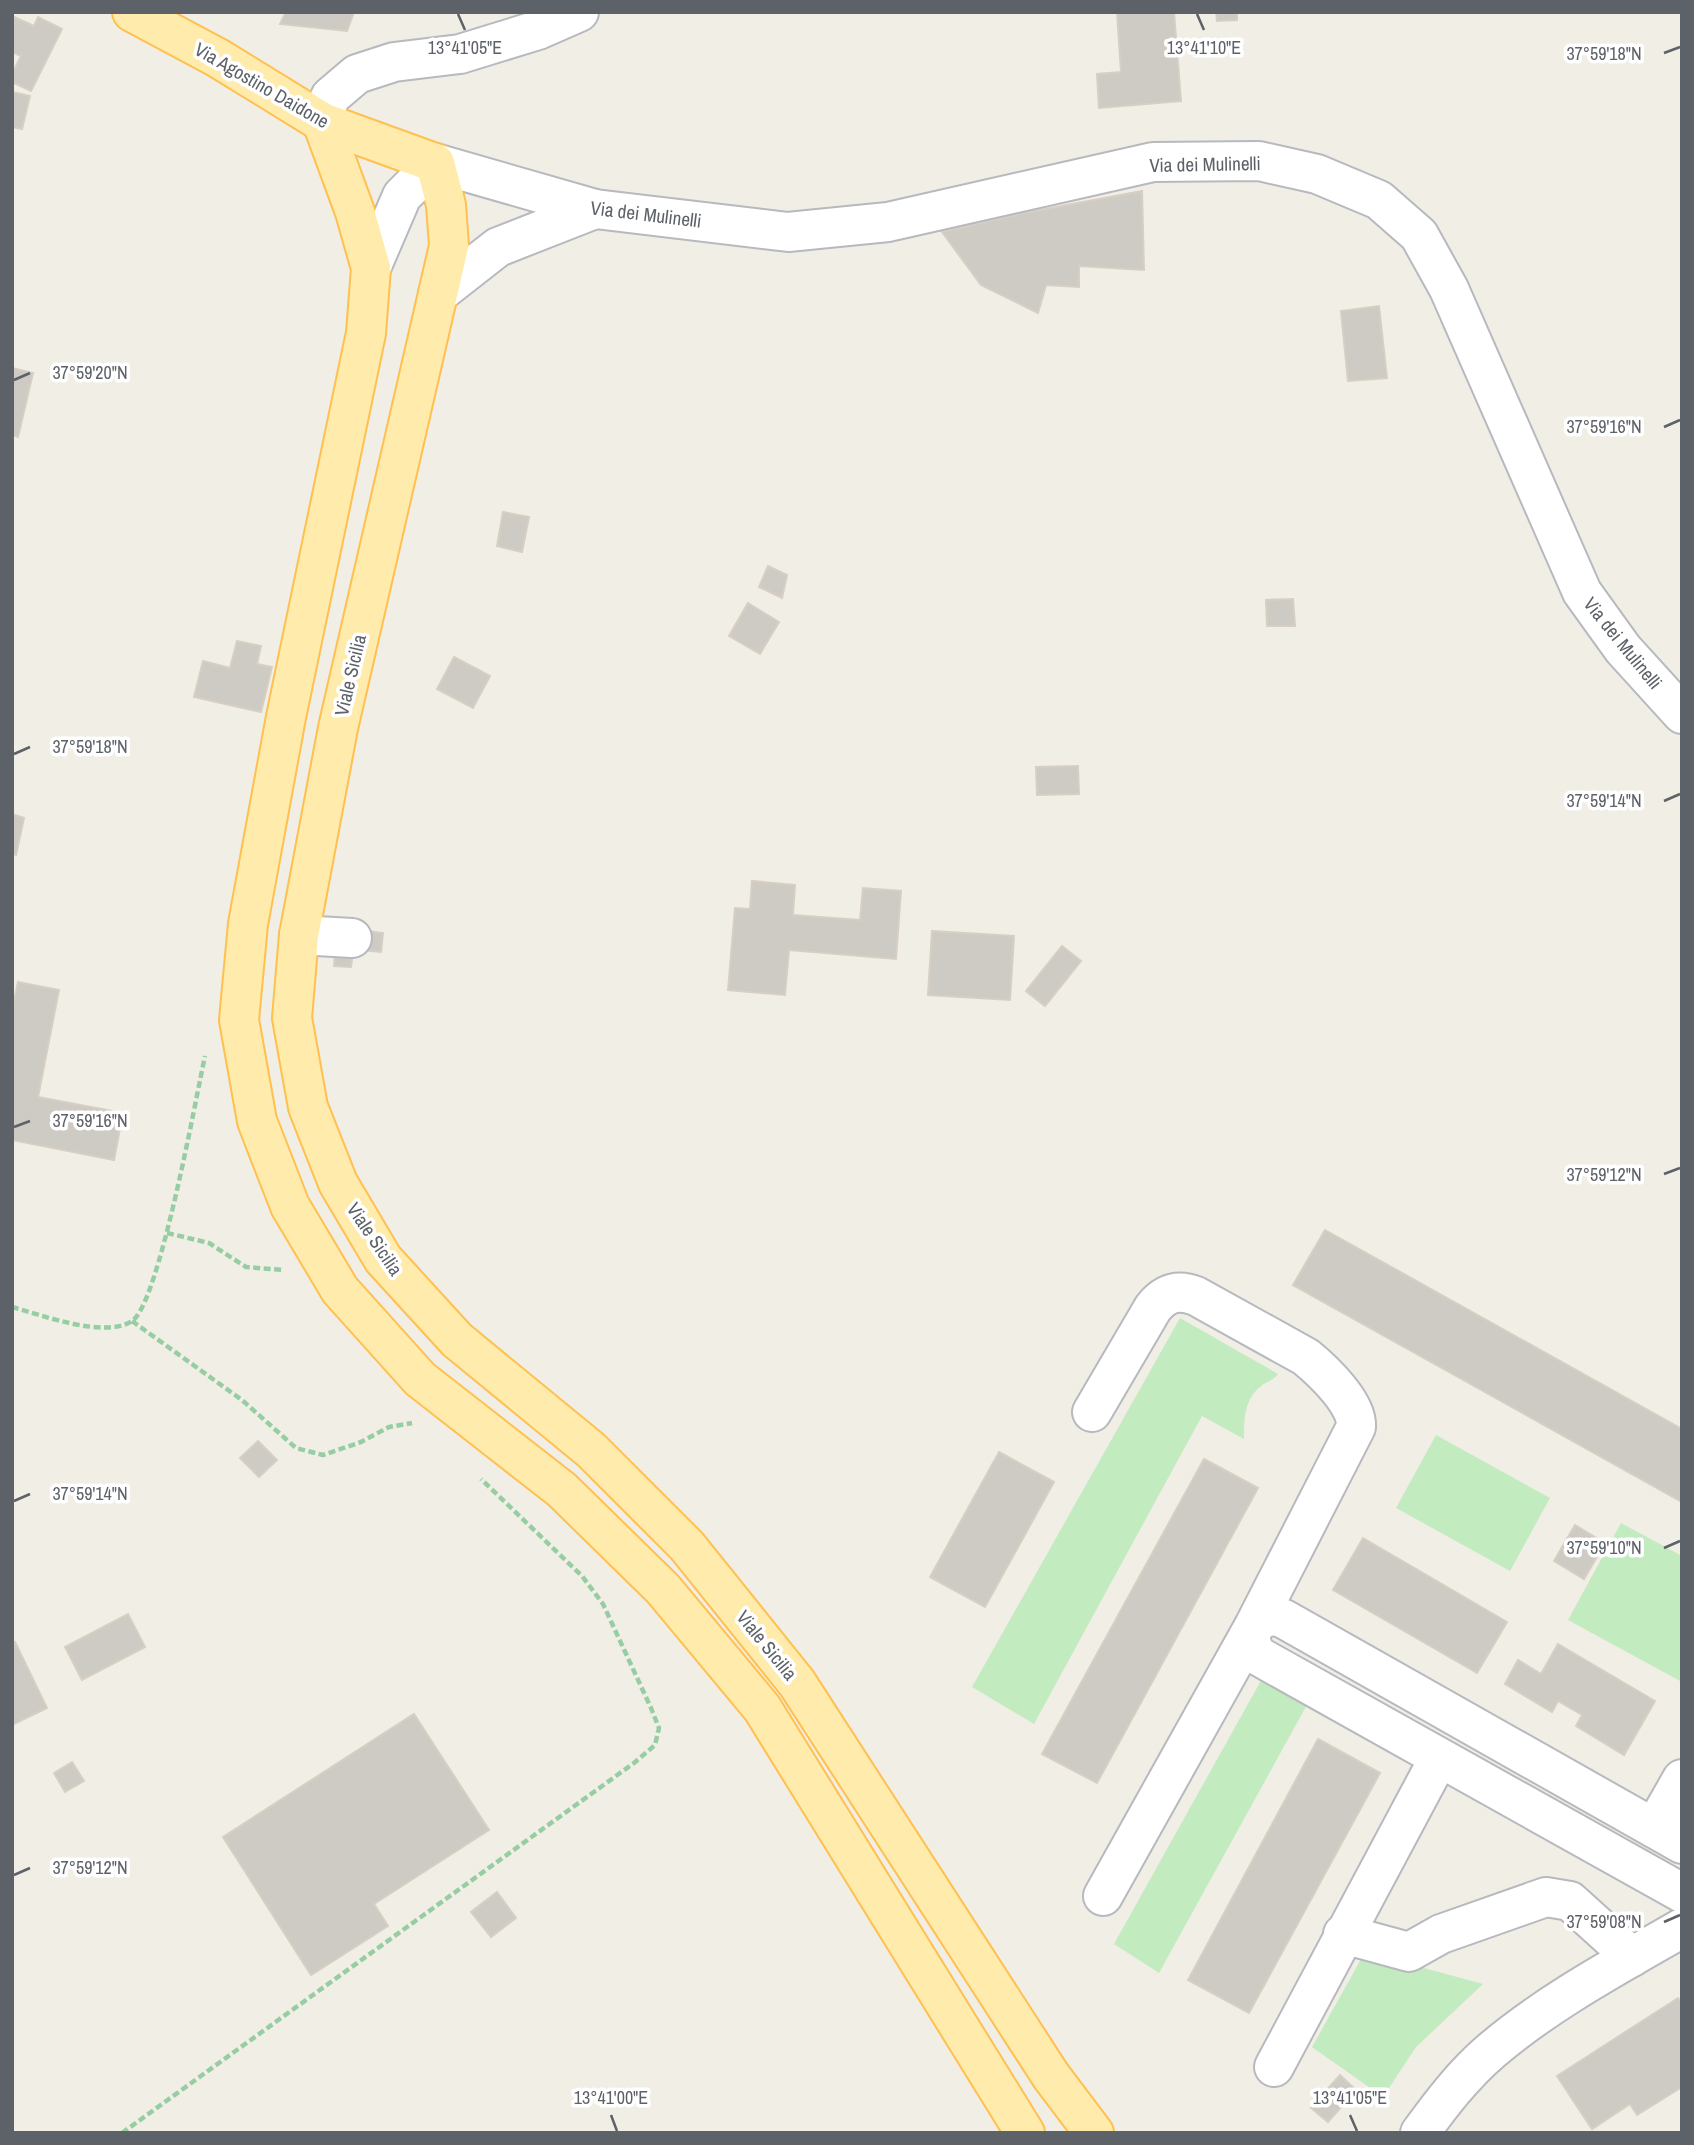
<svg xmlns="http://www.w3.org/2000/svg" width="1694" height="2145" viewBox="0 0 1694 2145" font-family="'Archivo Narrow',sans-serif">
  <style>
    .green { fill: #c3ebc0 }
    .building { fill: #cecac4; stroke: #d7cfc3; stroke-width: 2 }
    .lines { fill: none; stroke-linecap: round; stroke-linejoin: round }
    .minor-casing { stroke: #b6b9be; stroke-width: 42 }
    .major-casing { stroke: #ffc050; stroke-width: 42 }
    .path { stroke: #97cda2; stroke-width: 4.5; stroke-dasharray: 7 3.5; stroke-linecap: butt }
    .minor { stroke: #fff; stroke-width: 38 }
    .major { stroke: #ffebac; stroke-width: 38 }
    .ticks { fill: none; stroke: #5d6268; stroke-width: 2.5 }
    .labels { text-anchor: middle; stroke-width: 7; stroke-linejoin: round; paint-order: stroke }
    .street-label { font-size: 19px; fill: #5d6268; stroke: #fff }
    .ticks-label { font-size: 18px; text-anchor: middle; fill: #5d6268; stroke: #fff; stroke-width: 7; stroke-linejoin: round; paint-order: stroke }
  </style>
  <rect width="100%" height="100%" fill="#f1eee6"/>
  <g class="green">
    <path d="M1180 1318 1278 1374C1273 1381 1266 1381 1260 1387 1244 1400 1244 1421 1244 1439L1202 1416 1034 1724 972 1687Z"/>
    <path d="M1436 1435 1550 1498 1510 1571 1396 1508Z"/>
    <path d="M1621 1523 1682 1556V1682L1568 1620Z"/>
    <path d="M1263 1677 1308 1703 1159 1973 1114 1944Z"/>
    <path d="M1365 1952 1483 1984 1416 2047 1383 2097 1312 2047Z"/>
  </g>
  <g class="building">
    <path d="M286 12H354L347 31 280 24Z"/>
    <path d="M1117 12H1174L1181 101 1099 108 1097 74 1121 72Z"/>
    <path d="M1216 12H1237V20L1217 21Z"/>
    <path d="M12 16 34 26 38 17 62 29 31 91 12 82V74L21 56 12 52Z"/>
    <path d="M12 92 30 96 22 129 12 127Z"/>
    <path d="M1142 191 1144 270 1079 266V287L1046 285 1038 313 981 285 942 232 1024 213Z"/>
    <path d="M1379 306 1387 378 1348 381 1341 311Z"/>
    <path d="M12 368 33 373 18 437 12 435Z"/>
    <path d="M503 512 529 517 522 552 497 546Z"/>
    <path d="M768 566 787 575 782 598 759 587Z"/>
    <path d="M1293 599 1295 626H1267L1266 600Z"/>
    <path d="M748 603 779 622 760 654 729 636Z"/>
    <path d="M237 641 261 646 257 664 272 667 261 712 194 697 203 661 230 668Z"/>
    <path d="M454 657 490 676 473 708 437 689Z"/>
    <path d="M1078 766 1079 794 1037 795 1036 767Z"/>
    <path d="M12 814 24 818 16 855 12 853Z"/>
    <path d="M752 881 795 885 793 915 860 920 863 888 901 891 896 959 789 950 785 995 728 990 735 908 750 909Z"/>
    <path d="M354 929 383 933 381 952 351 949Z"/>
    <path d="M932 931 1014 936 1010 1000 928 995Z"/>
    <path d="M1062 946 1081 961 1045 1006 1026 991Z"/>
    <path d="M335 951 353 953 351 967 334 966Z"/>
    <path d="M18 982 59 990 38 1097 123 1113 114 1160 12 1140V1011Z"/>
    <path d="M1325 1230 1682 1429V1502L1293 1285Z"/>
    <path d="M258 1441 277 1460 259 1477 240 1458Z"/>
    <path d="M999 1452 1054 1482 985 1607 930 1577Z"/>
    <path d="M1204 1459 1258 1488 1097 1783 1042 1754Z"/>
    <path d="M1575 1525 1605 1543 1584 1579 1554 1561Z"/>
    <path d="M1363 1538 1507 1622 1477 1673 1333 1590Z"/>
    <path d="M128 1614 145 1647 82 1680 65 1647Z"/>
    <path d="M15 1642 47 1708 12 1725V1644Z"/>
    <path d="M1558 1644 1655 1701 1624 1755 1576 1726 1582 1715 1558 1701 1552 1712 1505 1684 1518 1660 1541 1674Z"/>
    <path d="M414 1714 489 1830 374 1904 388 1926 311 1975 223 1837Z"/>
    <path d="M1318 1739 1380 1773 1249 2013 1188 1980Z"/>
    <path d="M72 1762 84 1781 65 1792 54 1773Z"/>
    <path d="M497 1892 516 1918 491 1937 471 1912Z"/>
    <path d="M1678 1998 1682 2004V2087L1637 2115 1630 2104 1592 2129 1557 2076Z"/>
    <path d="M1340 2075 1356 2090 1328 2122 1311 2108Z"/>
  </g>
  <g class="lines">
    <defs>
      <g id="minor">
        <path d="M322 122 330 97 357 74 394 62 460 54 538 30 579 12"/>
        <path d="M371 268 402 196 435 163 595 209 788 232 888 222 1153 162 1259 161 1317 174 1379 200 1419 235 1449 289 1582 592 1623 649 1682 714"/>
        <path d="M438 294 498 247 595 209"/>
        <path d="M299 935 352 938"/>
        <path d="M1092 1412 1153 1308C1165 1293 1178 1289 1196 1296L1306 1357C1323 1371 1358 1404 1356 1427L1254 1626 1103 1896"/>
        <path d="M1654 1828 1682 1779"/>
        <path d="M1682 1844 1284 1619C1258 1608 1239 1638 1260 1657L1682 1893"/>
        <path d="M1343 1934 1409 1952 1441 1934 1546 1897 1570 1901 1632 1957"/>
        <path d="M1274 2067 1439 1758"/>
        <path d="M1420 2133C1441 2104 1463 2075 1491 2051 1547 2003 1618 1965 1682 1928"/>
      </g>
      <g id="major">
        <path d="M132 12 218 58 322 122 435 163 446 205 449 246 338 728 299 935 292 1018 308 1107 338 1183 383 1259 457 1340 591 1450 687 1546 797 1683 1051 2076 1094 2133"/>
        <path d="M322 122 355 212 371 268 366 333 286 717 248 924 239 1020 257 1121 290 1206 340 1290 420 1379 562 1490 663 1589 762 1708 1025 2133"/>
      </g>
    </defs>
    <use href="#minor" class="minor-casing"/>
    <use href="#major" class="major-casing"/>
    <g class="path">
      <path d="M167 1233 209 1243 246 1267 283 1270"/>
      <path d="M12 1307C42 1315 104 1339 132 1321 159 1304 196 1097 205 1056"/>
      <path d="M132 1321 242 1400 296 1448 323 1455 361 1442 389 1427 412 1423"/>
      <path d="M122 2133 634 1763 655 1745 659 1728 651 1708 603 1604 582 1576 481 1479"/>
    </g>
    <use href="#minor" class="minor"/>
    <use href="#major" class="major"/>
  </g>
  <path class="ticks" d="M458 14 465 30M1197 14 1204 30M1664 53 1680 47M14 380 30 373M1664 427 1680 420M14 754 30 747M1664 801 1680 794M14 1127 30 1121M1664 1174 1680 1168M14 1501 30 1494M1664 1548 1680 1541M14 1875 30 1868M1664 1922 1680 1915M611 2115 617 2131M1350 2115 1357 2131"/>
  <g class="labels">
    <g class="street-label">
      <text transform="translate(262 85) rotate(30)" y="7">Via Agostino Daidone</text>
      <text transform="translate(1205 164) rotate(-1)" y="7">Via dei Mulinelli</text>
      <text transform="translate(646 214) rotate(7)" y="7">Via dei Mulinelli</text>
      <text transform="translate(1623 643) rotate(51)" y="7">Via dei Mulinelli</text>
      <text transform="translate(350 675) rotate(-77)" y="7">Viale Sicilia</text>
      <text transform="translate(375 1239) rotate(56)" y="7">Viale Sicilia</text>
      <text transform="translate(767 1645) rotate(51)" y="7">Viale Sicilia</text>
    </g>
  </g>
  <g class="ticks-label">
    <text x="465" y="54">13°41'05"E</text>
    <text x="1204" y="54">13°41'10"E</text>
    <text x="1604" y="60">37°59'18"N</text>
    <text x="90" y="379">37°59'20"N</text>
    <text x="1604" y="433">37°59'16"N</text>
    <text x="90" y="753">37°59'18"N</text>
    <text x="1604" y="807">37°59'14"N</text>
    <text x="90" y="1127">37°59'16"N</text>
    <text x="1604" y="1181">37°59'12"N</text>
    <text x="90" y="1500">37°59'14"N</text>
    <text x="1604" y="1554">37°59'10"N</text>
    <text x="90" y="1874">37°59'12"N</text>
    <text x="1604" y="1928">37°59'08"N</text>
    <text x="611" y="2104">13°41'00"E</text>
    <text x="1350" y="2104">13°41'05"E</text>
  </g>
  <rect width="1694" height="2145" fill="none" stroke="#5d6268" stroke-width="28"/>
</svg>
